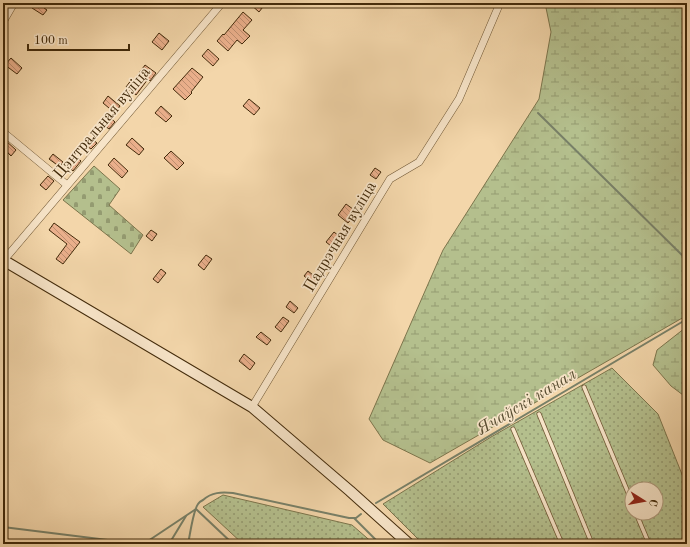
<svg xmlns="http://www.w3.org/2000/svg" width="690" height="547" viewBox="0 0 690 547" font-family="'Old Standard TT',serif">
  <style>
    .green { fill: url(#green-dots); stroke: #7c754c; fill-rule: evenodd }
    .wetland { fill: url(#wetland-marsh); stroke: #7c754c }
    .cemetery { fill: url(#cemetery-stones); stroke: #7c754c }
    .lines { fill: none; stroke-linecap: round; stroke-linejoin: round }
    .stream { stroke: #788068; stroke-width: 2 }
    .building { fill: url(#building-back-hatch); stroke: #432b0b }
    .lane-casing { stroke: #6f5633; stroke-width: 5 }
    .street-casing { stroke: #6f5633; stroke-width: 8 }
    .secondary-casing { stroke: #432b0b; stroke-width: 12 }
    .path { stroke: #432b0b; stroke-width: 1; stroke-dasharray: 3 2; stroke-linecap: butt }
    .lane { stroke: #f7e4c8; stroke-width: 3.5 }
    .street { stroke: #f7e4c8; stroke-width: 7 }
    .secondary { stroke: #f7e4c8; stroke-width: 10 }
    .labels { text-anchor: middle; stroke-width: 3.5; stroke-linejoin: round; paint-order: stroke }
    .street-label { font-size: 16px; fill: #432b0b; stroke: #f7e4c8 }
    .water-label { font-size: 17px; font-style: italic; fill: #594e32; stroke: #f7e4c8 }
  </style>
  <defs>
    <pattern id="green-dots" width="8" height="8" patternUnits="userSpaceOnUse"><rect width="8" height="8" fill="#b4bf8d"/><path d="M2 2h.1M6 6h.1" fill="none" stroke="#949b71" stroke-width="1.8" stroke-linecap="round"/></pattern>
    <pattern id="wetland-marsh" width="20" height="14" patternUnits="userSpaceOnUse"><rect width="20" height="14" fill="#b4bf8d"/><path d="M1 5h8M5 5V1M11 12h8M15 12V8" fill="none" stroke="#949b71"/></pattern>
    <pattern id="cemetery-stones" width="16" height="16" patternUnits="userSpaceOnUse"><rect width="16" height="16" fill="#b4bf8d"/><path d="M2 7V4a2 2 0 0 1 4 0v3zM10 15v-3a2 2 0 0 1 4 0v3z" fill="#949b71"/></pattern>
    <pattern id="building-back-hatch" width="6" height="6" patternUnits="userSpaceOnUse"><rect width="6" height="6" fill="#eaaf8b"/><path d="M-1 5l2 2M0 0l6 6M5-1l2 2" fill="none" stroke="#bf8f70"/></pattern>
  </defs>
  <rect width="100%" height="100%" fill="#f3d6aa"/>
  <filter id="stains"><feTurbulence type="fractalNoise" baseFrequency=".005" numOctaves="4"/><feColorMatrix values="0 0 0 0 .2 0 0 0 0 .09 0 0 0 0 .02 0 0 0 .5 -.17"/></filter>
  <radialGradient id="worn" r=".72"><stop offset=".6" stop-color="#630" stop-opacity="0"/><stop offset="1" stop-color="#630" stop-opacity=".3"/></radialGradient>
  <g class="green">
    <path d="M612 368 658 414 687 487V544H423L383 504 491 437ZM632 489H656V513H632Z"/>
    <path d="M223 495 352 525 374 544H243L203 507Z"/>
  </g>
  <path class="wetland" d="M545 3H687V398L671 386 653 365 657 350 685 328 684 317 430 463 383 440 369 419 443 250 539 99 551 32Z"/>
  <path class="cemetery" d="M94 166 120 189 109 205 143 235 131 254 63 200Z"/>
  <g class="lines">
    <g class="stream">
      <path d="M538 113 687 260"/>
      <path d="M376 503 687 319"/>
      <path d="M354 518 380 544"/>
      <path d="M3 527 140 544 145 543 196 509 233 544"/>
      <path d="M169 544 186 516"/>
      <path d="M188 544C190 535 193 511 198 504 199 502 201 501 203 500 212 492 221 492 233 493L349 518H356L361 514"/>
    </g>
  </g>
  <g class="building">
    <path d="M35 3H37L47 10 43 15 32 8Z"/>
    <path d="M249 3H266L259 12Z"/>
    <path d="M243 12 252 20 243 30 250 36 242 44 237 40 228 51 217 41 223 34 224 35Z"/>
    <path d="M159 33 169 41 162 50 152 42Z"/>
    <path d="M208 49 219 59 213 66 202 56Z"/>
    <path d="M11 58 22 68 17 74 5 65Z"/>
    <path d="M145 65 156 73 150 81 148 79 136 95 126 87 132 79 134 80Z"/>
    <path d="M192 68 203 77 191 92 192 93 185 100 173 89Z"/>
    <path d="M108 96 120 106 115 113 103 103Z"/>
    <path d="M249 99 260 108 254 115 243 106Z"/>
    <path d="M161 106 172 116 166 122 155 113Z"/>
    <path d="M107 115 115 122 109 129 100 122Z"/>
    <path d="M89 137 97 143 91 149 84 144Z"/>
    <path d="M132 138 144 149 139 155 126 145Z"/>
    <path d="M5 140 16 150 11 156 3 148V143Z"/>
    <path d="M171 151 184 163 177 170 164 158Z"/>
    <path d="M53 154 63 162 60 167 49 159Z"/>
    <path d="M73 154 81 161 73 171 65 164Z"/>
    <path d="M114 158 128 171 122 178 108 165Z"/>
    <path d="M375 168 381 172 376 179 370 175Z"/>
    <path d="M48 176 54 181 46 190 40 185Z"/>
    <path d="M346 204 357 212 348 223 338 215Z"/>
    <path d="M54 223 80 242 63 264 56 259 67 244 49 230Z"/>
    <path d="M151 230 157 234 152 241 146 236Z"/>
    <path d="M334 232 339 236 331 246 326 242Z"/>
    <path d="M206 255 212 259 204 270 198 265Z"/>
    <path d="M161 269 166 273 158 283 153 279Z"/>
    <path d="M308 271 318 279 314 284 304 276Z"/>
    <path d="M290 301 298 308 294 313 286 307Z"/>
    <path d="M283 317 289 321 281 332 275 327Z"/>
    <path d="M261 332 271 340 267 345 256 337Z"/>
    <path d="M244 354 255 363 250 370 239 361Z"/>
  </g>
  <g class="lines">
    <defs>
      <g id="lane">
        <path d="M584 387 632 502"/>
        <path d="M539 414 592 544"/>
        <path d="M513 429 562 544"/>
        <path d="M636 513 649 544"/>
      </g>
      <g id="street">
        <path d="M3 22 14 3"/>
        <path d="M3 132 67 185"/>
        <path d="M4 260 222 3"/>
        <path d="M252 407 390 179 419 162 459 99 500 3"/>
      </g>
      <path id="secondary" d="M3 260 252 407 350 491 409 544"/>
    </defs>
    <use href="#lane" class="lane-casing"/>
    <use href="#street" class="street-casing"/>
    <use href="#secondary" class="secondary-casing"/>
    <path class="path" d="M3 541 24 544"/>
    <use href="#lane" class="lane"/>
    <use href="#street" class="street"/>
    <use href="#secondary" class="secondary"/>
  </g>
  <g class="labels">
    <g class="street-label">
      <text transform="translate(101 122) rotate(-50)" y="6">Цэнтральная вуліца</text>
      <text transform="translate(339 236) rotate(-59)" y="6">Падрэчная вуліца</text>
    </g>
    <g class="water-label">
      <text transform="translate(526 401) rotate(-31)" y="6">Ячаўскі канал</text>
    </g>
  </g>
  <rect width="690" height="547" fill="none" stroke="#f3d6aa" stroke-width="16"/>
  <rect x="4" y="4" width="682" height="539" fill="none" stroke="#432b0b" stroke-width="2"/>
  <rect x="8" y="8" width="674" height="531" fill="none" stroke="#432b0b"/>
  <g transform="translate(644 501) rotate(101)"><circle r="19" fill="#f7e4c8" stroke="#af9a7c"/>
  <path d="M0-3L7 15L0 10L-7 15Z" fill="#8f2418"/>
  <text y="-6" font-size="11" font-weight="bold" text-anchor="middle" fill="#432b0b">С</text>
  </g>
  <path d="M28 44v6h101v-6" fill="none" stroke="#432b0b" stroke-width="2"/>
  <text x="34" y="44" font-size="12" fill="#432b0b" stroke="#f7e4c8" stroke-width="3" paint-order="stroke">100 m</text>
  <rect width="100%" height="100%" filter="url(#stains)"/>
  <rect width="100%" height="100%" fill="url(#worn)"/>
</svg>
